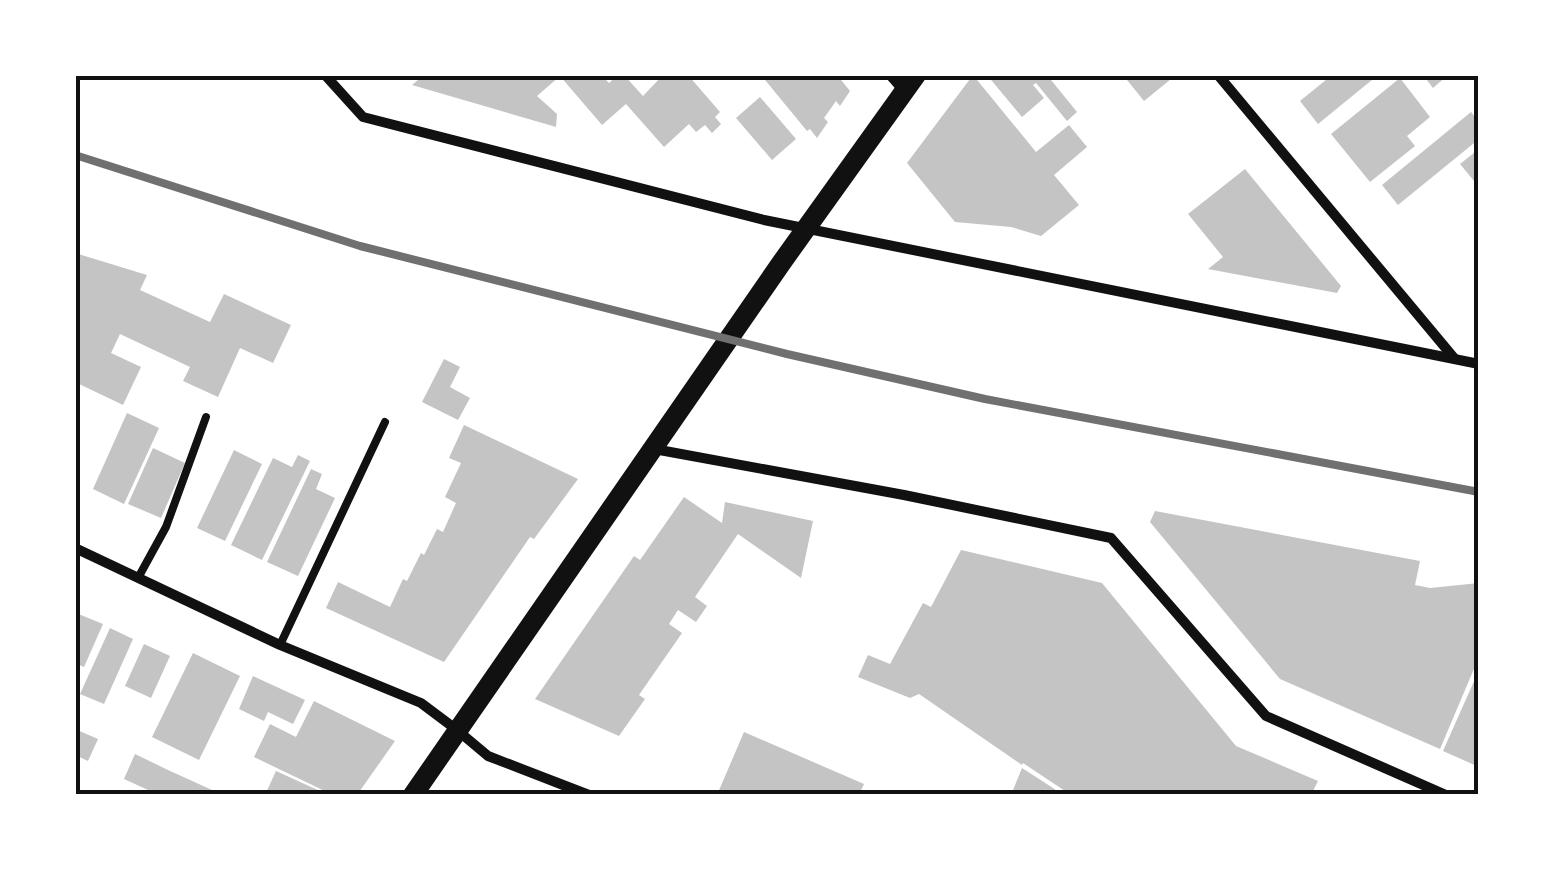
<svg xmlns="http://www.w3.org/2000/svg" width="1554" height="870" viewBox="0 0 1554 870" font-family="'Open Sans',sans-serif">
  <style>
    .building { fill: #c4c4c4 }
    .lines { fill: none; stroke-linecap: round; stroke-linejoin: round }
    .service { stroke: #111; stroke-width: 8 }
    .minor { stroke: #111; stroke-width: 10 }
    .secondary { stroke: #111; stroke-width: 20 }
    .rail { stroke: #707070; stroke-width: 8 }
    .neatline { fill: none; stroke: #111; stroke-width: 4 }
  </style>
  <rect width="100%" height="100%" fill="#fff"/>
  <g class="building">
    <path d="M424 75H601L609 83 618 75H624L643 96 663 75H688L720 112 715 117 721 124 712 133 705 125 696 132 689 124 664 147 626 104 602 125 560 76 537 96 557 114 556 127 412 85Z"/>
    <path d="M761 75H837L850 91 840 106 836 101 829 111 824 118 828 122 817 138 810 129 807 131Z"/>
    <path d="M973 75 1036 152 1069 125 1087 147 1054 175 1079 205 1041 236 1011 227 955 222 907 163Z"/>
    <path d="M987 75H1047L1077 112 1067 121 1036 83 1033 85 1044 98 1022 117Z"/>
    <path d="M1123 75H1168L1171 79 1144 101Z"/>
    <path d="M1332 75H1378L1318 124 1300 101Z"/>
    <path d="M1423 75H1448L1433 88Z"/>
    <path d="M1400 78 1430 117 1407 136 1415 146 1370 182 1331 134Z"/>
    <path d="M760 97 796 139 772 160 736 118Z"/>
    <path d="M1471 112 1479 122V139L1398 205 1382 185Z"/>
    <path d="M1479 149V187L1460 164Z"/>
    <path d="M1245 169 1341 286 1337 293 1208 269 1223 257 1188 214Z"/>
    <path d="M75 253 147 275 140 290 210 322 224 294 291 325 273 363 240 348 218 397 183 381 190 367 120 334 111 353 141 367 123 405 75 382Z"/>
    <path d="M444 359 460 367 450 387 470 398 458 420 422 402Z"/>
    <path d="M127 413 159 428 124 504 93 489Z"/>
    <path d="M464 425 578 479 534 539 530 537 444 662 326 608 338 582 390 607 403 579 407 581 421 553 424 555 437 529 443 532 456 503 445 497 461 463 449 458Z"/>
    <path d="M153 448 185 463 161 518 128 504Z"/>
    <path d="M234 450 262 464 225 541 197 528Z"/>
    <path d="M298 455 310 461 262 560 231 545 273 458 292 467Z"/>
    <path d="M311 469 322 474 316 489 335 498 298 576 267 562Z"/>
    <path d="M684 497 722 523 725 502 813 521 801 578 738 534 695 597 707 606 696 622 678 610 669 624 682 633 639 695 645 699 619 736 535 699 634 556 640 560Z"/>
    <path d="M1155 511 1420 561 1415 585 1430 588 1479 583V657L1440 749 1280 679 1150 522Z"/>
    <path d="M961 550 1102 583 1236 746 1318 781 1311 795H1071L1023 763 1022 765 919 694 910 698 858 677 868 655 890 664 923 603 931 607Z"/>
    <path d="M76 613 103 624 84 667 75 663Z"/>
    <path d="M110 628 133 639 104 704 80 694Z"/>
    <path d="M144 644 170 656 151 698 125 686Z"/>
    <path d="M193 653 240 676 199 760 152 737Z"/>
    <path d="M1479 670V767L1443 751Z"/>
    <path d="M253 676 305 700 293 724 268 712 264 721 239 709Z"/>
    <path d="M314 701 395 741 357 795H333L254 757 270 724 296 737Z"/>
    <path d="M75 729 98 739 88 761 75 755Z"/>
    <path d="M744 732 864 784 859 795H717Z"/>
    <path d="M135 754 168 770 223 795H159L124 779Z"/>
    <path d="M1022 768 1053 788 1062 795H1011Z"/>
    <path d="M276 771 320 791 318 795H265Z"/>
  </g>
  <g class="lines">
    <g class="service">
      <path d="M138 578 166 527 206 417"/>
      <path d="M280 645 385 422"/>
    </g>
    <g class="minor">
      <path d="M325 75 363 117 764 220 1479 364"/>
      <path d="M890 75 904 91"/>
      <path d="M1218 75 1454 358"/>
      <path d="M654 449 904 495 1111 538 1266 716 1446 795"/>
      <path d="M75 548 280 645 421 703 457 730 488 756 589 795"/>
    </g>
    <path class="secondary" d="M413 795 782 262 916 75"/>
    <path class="rail" d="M75 155 360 246 787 354 985 399 1479 492"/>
  </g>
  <rect width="1554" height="870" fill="none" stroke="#ffffff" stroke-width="155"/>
  <rect x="78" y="78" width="1398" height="714" class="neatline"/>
</svg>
